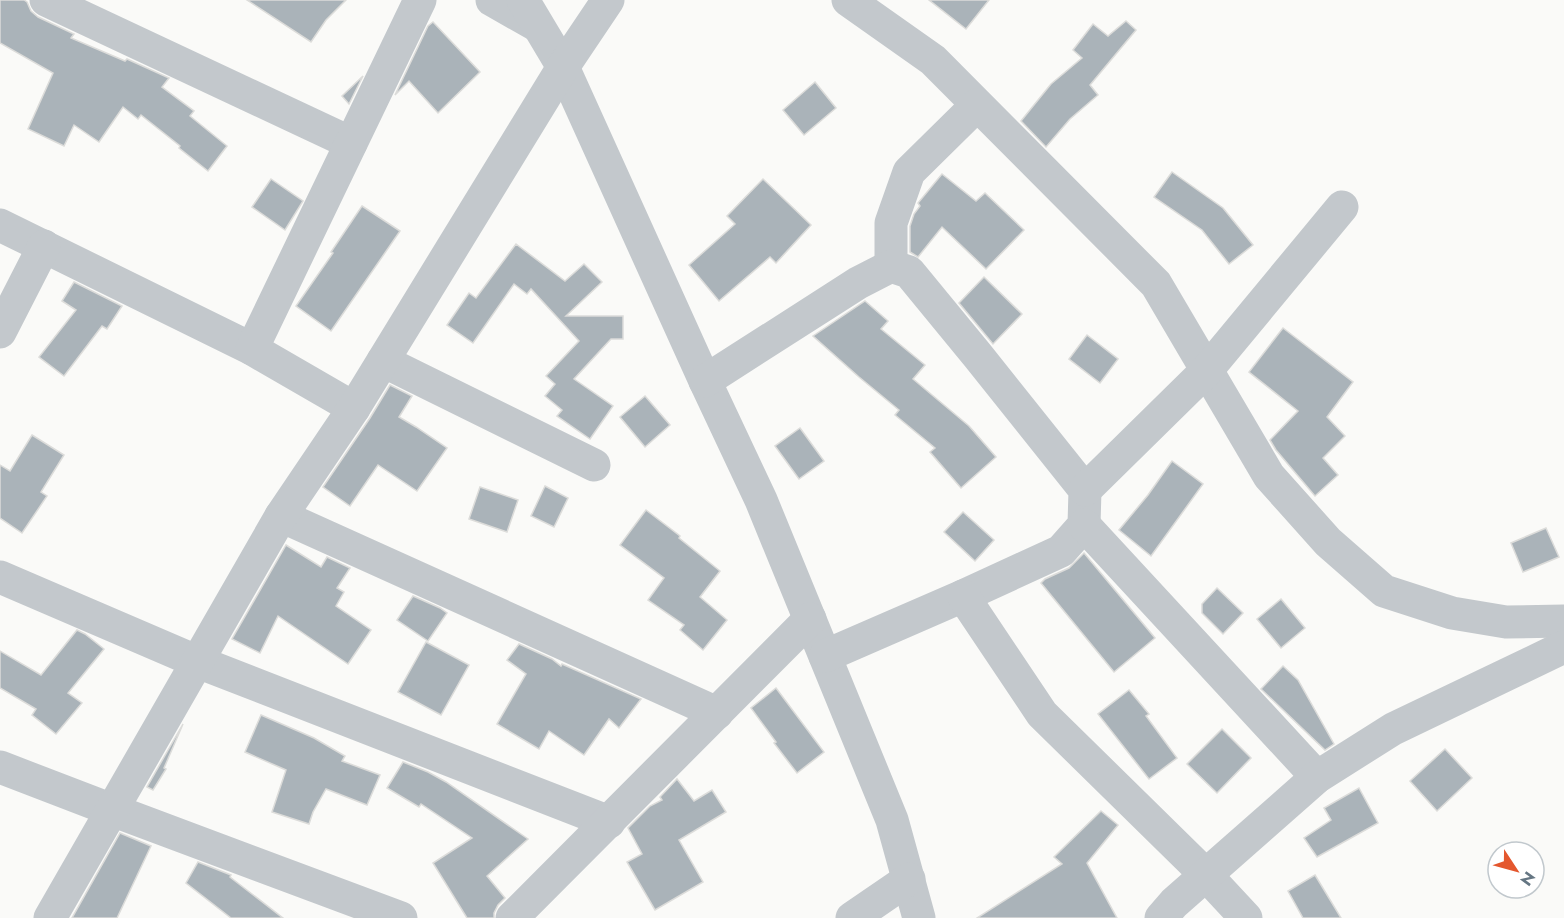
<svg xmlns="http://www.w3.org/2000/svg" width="1564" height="918" viewBox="0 0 1564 918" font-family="Jost,sans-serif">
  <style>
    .building { fill: #aab3b9; stroke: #dcdcda; stroke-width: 1.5 }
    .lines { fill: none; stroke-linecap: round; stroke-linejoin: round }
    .minor { stroke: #c3c8cc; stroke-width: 33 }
  </style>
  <rect width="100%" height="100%" fill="#fafaf8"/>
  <g class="building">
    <path d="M0 0H24L27 2 31 11 38 17 74 34 71 38 125 61 127 59 169 78 162 87 194 111 190 116 227 146 208 171 179 148 180 146 141 115 138 119 123 107 99 142 74 125 64 146 28 129 53 73 0 43Z"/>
    <path d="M247 0H346L326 20 311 42Z"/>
    <path d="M929 0H989L966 29Z"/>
    <path d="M1126 21 1136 30 1090 85 1098 95 1070 119 1046 147 1021 121 1051 84 1082 58 1073 50 1093 24 1108 36Z"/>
    <path d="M433 22 480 72 438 113 409 81 395 95 428 26Z"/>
    <path d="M363 76 349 104 342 96Z"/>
    <path d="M815 82 836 108 804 135 783 110Z"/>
    <path d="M1172 172 1223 208 1253 245 1229 264 1202 230 1154 197Z"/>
    <path d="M942 174 976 201 985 193 1024 230 986 269 942 227 918 257 910 252V226L914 214 920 206 918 203Z"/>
    <path d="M271 179 303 201 285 230 252 207Z"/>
    <path d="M763 179 811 225 776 263 770 257 719 301 689 265 735 224 727 216Z"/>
    <path d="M362 206 400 231 331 331 296 306 333 253 331 252Z"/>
    <path d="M516 244 565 281 584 264 602 282 566 316H623V339H611L574 379 613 406 590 439 557 416 562 410 545 396 555 384 546 376 579 341 531 289 527 294 514 284 473 343 447 325 469 293 476 298Z"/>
    <path d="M984 277 1022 314 993 344 959 303Z"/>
    <path d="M74 282 122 306 107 329 102 326 64 376 39 357 76 310 62 301Z"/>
    <path d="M865 301 888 321 881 329 925 365 913 379 969 426 996 457 961 488 930 452 935 448 895 415 899 410 859 377 813 336Z"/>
    <path d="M1283 328 1353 382 1327 417 1345 436 1323 458 1338 475 1315 496 1276 450 1270 440 1298 411 1249 372Z"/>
    <path d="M1087 335 1118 359 1100 383 1069 359Z"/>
    <path d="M390 385 412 396 399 417 416 427 447 448 417 491 378 465 350 506 323 487 370 418Z"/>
    <path d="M645 396 670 425 645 447 620 417Z"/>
    <path d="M800 428 824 461 799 479 775 446Z"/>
    <path d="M32 435 64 455 41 492 47 496 22 533 0 518V465L10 471Z"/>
    <path d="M1172 461 1203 484 1151 556 1119 530 1148 495Z"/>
    <path d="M545 486 568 498 554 527 531 516Z"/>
    <path d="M480 487 518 500 507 532 469 519Z"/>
    <path d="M646 510 680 536 679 538 720 571 700 597 727 620 703 650 680 630 684 625 648 600 664 578 620 545Z"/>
    <path d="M963 512 994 540 975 561 944 532Z"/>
    <path d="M1546 528 1559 557 1523 572 1511 543Z"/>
    <path d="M286 545 321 567 327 557 350 568 337 588 344 592 336 606 371 630 348 664 278 616 260 653 232 639Z"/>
    <path d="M1084 553 1155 638 1114 672 1041 583 1045 579 1069 568Z"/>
    <path d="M1217 588 1243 613 1223 634 1202 613V604Z"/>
    <path d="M413 596 440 608 447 613 428 641 397 620Z"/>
    <path d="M1281 599 1305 628 1281 648 1257 619Z"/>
    <path d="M77 630 85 634 104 649 68 693 82 703 56 734 32 715 36 709 0 688V651L41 675Z"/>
    <path d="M426 642 469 665 441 715 398 692Z"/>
    <path d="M519 644 552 659 561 666 562 664 641 699 619 728 609 719 584 755 549 731 539 749 497 724 526 674 507 660Z"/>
    <path d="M1283 666 1298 680 1334 744 1325 750 1261 689Z"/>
    <path d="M776 688 824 752 797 773 774 743 776 742 751 708Z"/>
    <path d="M1129 690 1149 714 1146 716 1177 758 1149 779 1098 714Z"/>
    <path d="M261 715 314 738 345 756 342 761 380 775 367 805 326 789 313 812 309 824 272 812 286 770 245 752Z"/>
    <path d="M183 724 164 768 166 769 153 790 147 787Z"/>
    <path d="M1222 729 1251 758 1217 793 1187 764Z"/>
    <path d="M1445 749 1472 778 1437 811 1410 781Z"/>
    <path d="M403 762 428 772 446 782 528 839 487 876 505 898 498 905 494 913V918H467L433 863 472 838 421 804 419 807 387 788Z"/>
    <path d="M677 779 694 801 712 790 726 812 679 840 703 882 655 910 627 862 642 854 628 828 650 806 662 800 660 797Z"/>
    <path d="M1359 788 1378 823 1317 857 1304 838 1331 820 1324 808Z"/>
    <path d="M1101 811 1118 825 1087 863 1117 918H977L1062 864 1054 857Z"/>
    <path d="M120 833 151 846 117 918H72Z"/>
    <path d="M198 862 231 875 230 877 283 918H231L186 883Z"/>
    <path d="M1315 875 1341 918H1303L1288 891Z"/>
  </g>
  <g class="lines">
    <g class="minor">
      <path d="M46 0 351 143"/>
      <path d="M492 0 536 25"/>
      <path d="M523 0 563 67 705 381 761 500 892 820 919 918"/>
      <path d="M848 0 933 60 1156 284 1269 476 1328 542 1384 591 1452 613 1506 622 1564 621"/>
      <path d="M0 225 252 349"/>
      <path d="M891 266V223L909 172 977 105"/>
      <path d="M0 332 44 246"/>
      <path d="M383 361 594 465"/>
      <path d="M705 381 858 283 891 266 909 272 978 356 1085 490 1084 525 1061 551 963 596 825 656"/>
      <path d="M354 408 252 349 420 0"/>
      <path d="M1085 490 1207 370 1342 207"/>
      <path d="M281 516 717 713"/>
      <path d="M1084 525 1317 777"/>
      <path d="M0 577 198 662 609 822"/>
      <path d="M963 596 1042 714 1206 875 1246 918"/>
      <path d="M0 767 112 810 401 918"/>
      <path d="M50 918 281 516 354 408 563 67 608 0"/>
      <path d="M512 918 810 619"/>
      <path d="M852 918 909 879"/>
      <path d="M1161 918 1174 903 1317 777 1393 729 1564 647"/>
    </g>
  </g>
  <g transform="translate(1516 870) rotate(126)"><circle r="28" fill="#ffffff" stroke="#c1c8cd" stroke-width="1.5"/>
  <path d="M0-4.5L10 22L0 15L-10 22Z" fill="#e4572e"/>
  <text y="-9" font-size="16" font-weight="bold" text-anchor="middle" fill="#657683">N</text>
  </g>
</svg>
